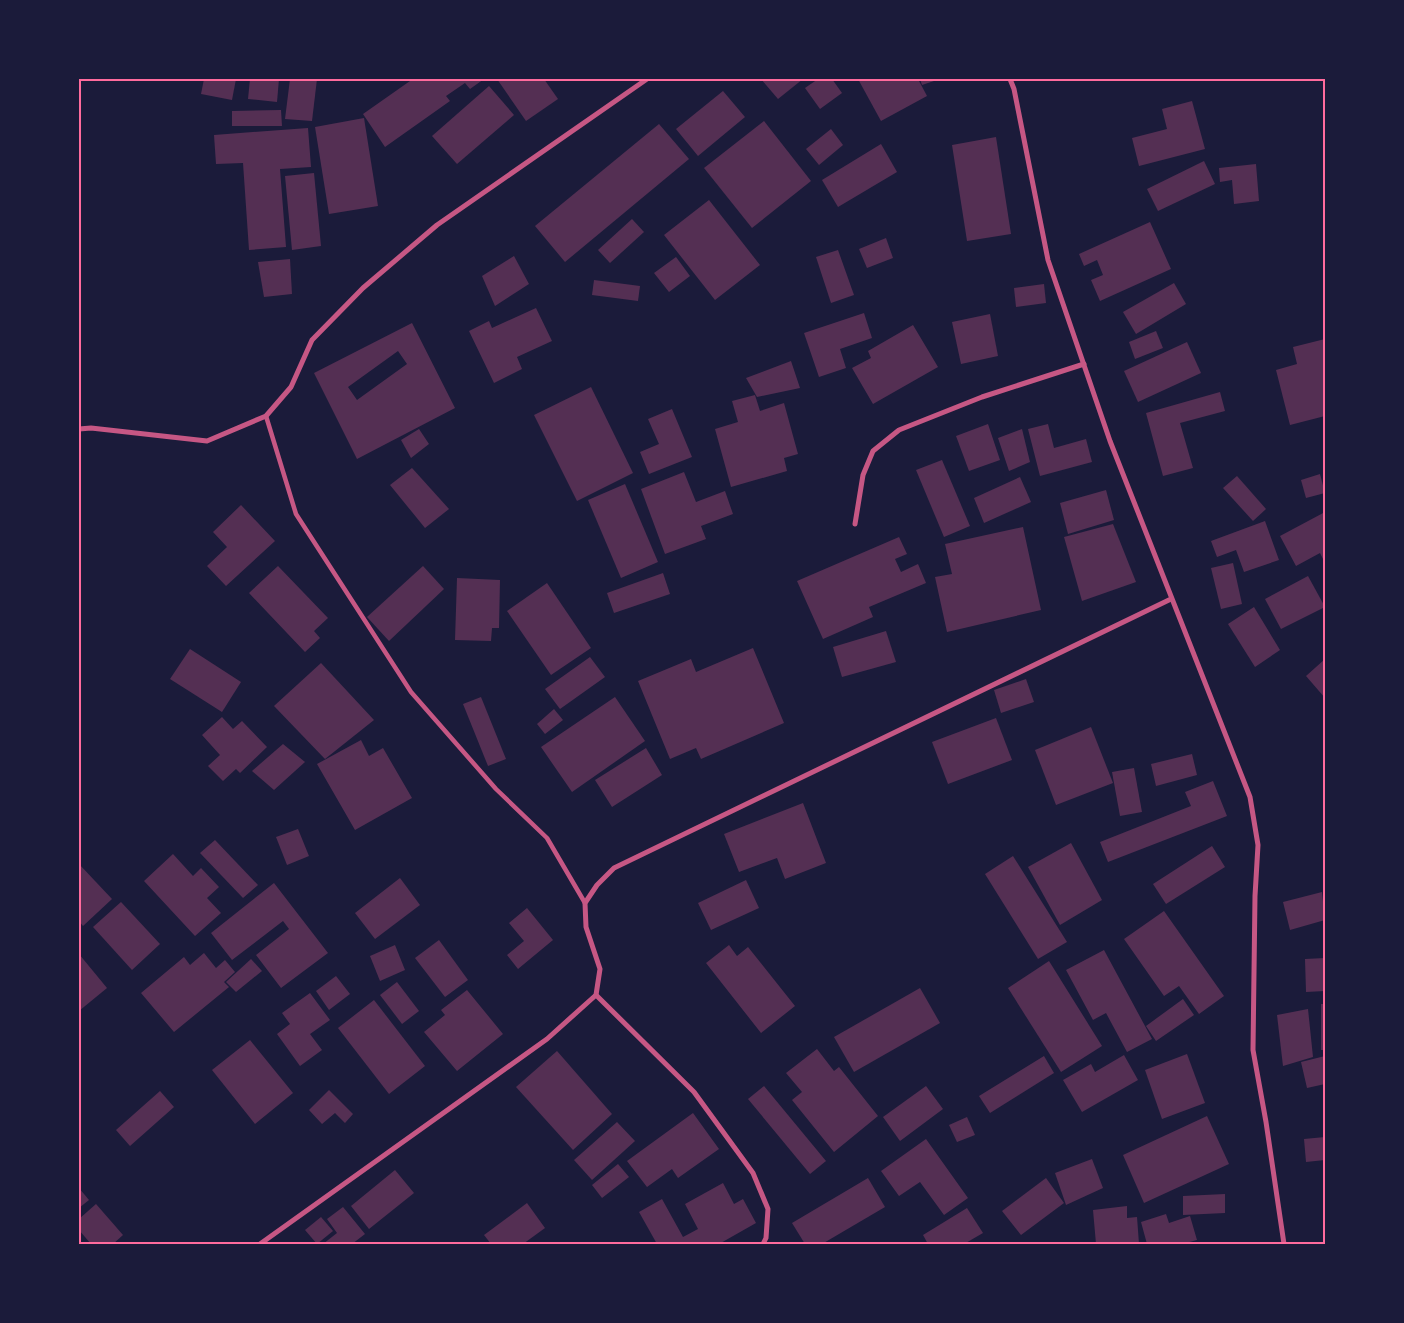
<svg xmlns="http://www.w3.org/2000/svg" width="1404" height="1323" viewBox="0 0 1404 1323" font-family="Signika,sans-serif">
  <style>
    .building { fill: #542f53; fill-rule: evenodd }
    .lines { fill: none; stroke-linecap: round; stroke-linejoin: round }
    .pedestrian { stroke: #c65784; stroke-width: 4.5 }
    .minor { stroke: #c65784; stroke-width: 5 }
    .neatline { fill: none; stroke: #ff6b9d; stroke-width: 2 }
  </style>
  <rect width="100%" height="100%" fill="#1b1b3a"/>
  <g class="building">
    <path d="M204 79H236L232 100 201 94Z"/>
    <path d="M250 79H279L277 102 248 99Z"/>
    <path d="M290 79H317L312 121 285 119Z"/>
    <path d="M408 79H484L470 89 465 83 446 96 450 101 385 147 363 114 410 81Z"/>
    <path d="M497 79H544L558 99 526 121Z"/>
    <path d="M761 79H803L778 99Z"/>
    <path d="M818 79H832L842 93 820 109 805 88Z"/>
    <path d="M858 79H918L927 96 881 121Z"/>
    <path d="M920 79H940L922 85Z"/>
    <path d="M489 86 514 115 457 164 432 136Z"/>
    <path d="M723 91 745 117 698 156 676 129Z"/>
    <path d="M1192 101 1205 149 1139 166 1132 138 1167 129 1162 109Z"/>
    <path d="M281 110 282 126H232V111Z"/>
    <path d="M364 118 378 206 329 214 315 127Z"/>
    <path d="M764 121 811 181 752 228 704 168Z"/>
    <path d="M659 124 689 159 565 262 535 226Z"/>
    <path d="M308 128 311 167 280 169 286 247 249 250 243 163 216 164 214 135Z"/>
    <path d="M831 129 843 145 819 165 806 149Z"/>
    <path d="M996 137 1011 234 967 241 952 145Z"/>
    <path d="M881 144 897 172 838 207 822 180Z"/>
    <path d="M1204 161 1215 184 1158 211 1147 189Z"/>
    <path d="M1256 164 1259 201 1234 204 1232 180 1220 182 1219 168Z"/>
    <path d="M314 173 321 246 292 250 285 176Z"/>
    <path d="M709 200 760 265 715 300 664 235Z"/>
    <path d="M632 219 644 232 610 263 598 250Z"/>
    <path d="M1150 222 1171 269 1100 301 1091 280 1103 275 1097 260 1084 266 1079 254Z"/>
    <path d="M886 238 893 258 867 268 859 249Z"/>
    <path d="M838 250 854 295 831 303 816 257Z"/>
    <path d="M514 256 529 284 495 306 482 276Z"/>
    <path d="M676 257 690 276 669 292 654 273Z"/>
    <path d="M290 259 292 294 264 297 258 262Z"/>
    <path d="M594 280 640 286 638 301 592 295Z"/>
    <path d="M1174 283 1186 304 1136 334 1123 312Z"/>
    <path d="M1044 284 1046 303 1016 307 1014 288Z"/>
    <path d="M536 308 552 341 517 357 522 369 494 383 469 331 489 321 492 328Z"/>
    <path d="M864 313 872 338 840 349 846 368 819 377 804 333Z"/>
    <path d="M990 314 998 356 961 364 952 322Z"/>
    <path d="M412 323 455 408 357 459 314 373ZM398 351 407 364 357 400 348 387Z"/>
    <path d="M913 325 938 367 873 404 852 368 871 358 868 351Z"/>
    <path d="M1156 331 1163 348 1135 359 1129 342Z"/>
    <path d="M1325 339V416L1290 425 1276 370 1297 364 1293 347Z"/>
    <path d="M1187 342 1201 373 1138 402 1124 371Z"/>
    <path d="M791 361 800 388 757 397 746 378Z"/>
    <path d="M591 387 633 473 577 501 534 415Z"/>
    <path d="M1220 392 1225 411 1180 423 1193 468 1163 476 1146 413Z"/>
    <path d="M755 395 760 411 784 403 798 454 784 458 787 471 731 487 715 429 738 422 732 401Z"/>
    <path d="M672 409 692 457 649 474 640 452 659 444 648 419Z"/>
    <path d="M988 424 1000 460 969 471 956 436Z"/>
    <path d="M1048 424 1054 448 1086 439 1092 462 1040 476 1028 429Z"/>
    <path d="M419 429 429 444 411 458 401 440Z"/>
    <path d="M1022 429 1030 462 1009 471 998 438Z"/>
    <path d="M942 460 970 526 944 537 916 470Z"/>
    <path d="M412 468 449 509 425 528 390 485Z"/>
    <path d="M684 472 696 502 725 491 733 514 701 526 706 539 665 554 641 489Z"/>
    <path d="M1320 474 1325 493 1306 498 1301 480Z"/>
    <path d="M1237 476 1266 509 1253 521 1223 488Z"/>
    <path d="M1020 477 1031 502 984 523 974 498Z"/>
    <path d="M625 484 658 562 621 578 588 500Z"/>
    <path d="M1106 490 1114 520 1068 534 1060 503Z"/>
    <path d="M241 505 275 541 226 586 207 566 227 547 213 532Z"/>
    <path d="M1325 512V563L1320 553 1296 566 1280 536Z"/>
    <path d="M1265 521 1279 560 1244 572 1236 550 1217 557 1211 541Z"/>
    <path d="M1113 524 1136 582 1082 601 1064 537Z"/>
    <path d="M1023 527 1041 610 947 632 935 577 952 574 945 544Z"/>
    <path d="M899 537 907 554 895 559 901 572 918 564 926 583 869 607 873 617 823 639 797 581Z"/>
    <path d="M1233 563 1242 604 1221 609 1211 568Z"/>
    <path d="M278 566 328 618 314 631 320 638 305 652 249 593Z"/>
    <path d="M423 566 444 589 389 641 367 617Z"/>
    <path d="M663 573 670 594 614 613 607 593Z"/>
    <path d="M1308 576 1325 607 1281 629 1265 599Z"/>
    <path d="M457 578 500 580 499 628H492L491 641 455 640Z"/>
    <path d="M547 583 591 648 551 675 507 611Z"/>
    <path d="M1254 607 1280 650 1255 667 1228 624Z"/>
    <path d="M886 631 896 662 842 677 833 647Z"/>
    <path d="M753 648 784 723 701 759 696 748 670 759 638 681 691 659 696 672Z"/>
    <path d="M190 649 241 682 222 712 170 679Z"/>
    <path d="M590 657 605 677 560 709 545 689Z"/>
    <path d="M1325 659V698L1306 676Z"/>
    <path d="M321 663 374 720 325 759 274 706Z"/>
    <path d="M1026 679 1034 702 1001 713 994 690Z"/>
    <path d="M481 697 506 759 488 766 463 704Z"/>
    <path d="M615 697 645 741 572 792 541 747Z"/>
    <path d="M554 709 563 720 545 734 537 724Z"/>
    <path d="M222 717 233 729 242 721 267 747 240 773 236 769 223 781 208 766 220 755 202 735Z"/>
    <path d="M996 718 1012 760 948 784 932 742Z"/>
    <path d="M1091 727 1113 783 1056 805 1035 750Z"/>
    <path d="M361 740 369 756 383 748 412 798 355 830 317 764Z"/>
    <path d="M283 744 305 762 274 790 252 771Z"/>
    <path d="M646 748 662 775 612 807 595 780Z"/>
    <path d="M1192 754 1197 775 1156 786 1151 764Z"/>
    <path d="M1134 768 1142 812 1120 816 1112 772Z"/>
    <path d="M1213 781 1227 816 1108 862 1100 842 1191 806 1185 792Z"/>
    <path d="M803 803 826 863 785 879 777 858 739 872 724 834Z"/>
    <path d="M298 829 309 856 287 865 276 837Z"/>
    <path d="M215 840 258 885 243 898 200 853Z"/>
    <path d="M1071 843 1102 900 1060 925 1028 867Z"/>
    <path d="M1212 846 1225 867 1166 904 1153 884Z"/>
    <path d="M173 854 193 876 201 868 219 887 207 898 221 913 195 936 144 881Z"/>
    <path d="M1013 856 1067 942 1038 959 985 874Z"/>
    <path d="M79 864 112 899 83 926 79 921Z"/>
    <path d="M400 878 420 905 375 939 355 913Z"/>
    <path d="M746 880 759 908 711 930 698 903Z"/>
    <path d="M274 883 328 953 281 988 256 955 289 929 283 921 232 960 211 933Z"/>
    <path d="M1322 892 1325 920 1290 930 1283 902Z"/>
    <path d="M121 902 160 944 132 970 93 927Z"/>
    <path d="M527 908 553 940 518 969 507 955 524 941 509 923Z"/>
    <path d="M1164 911 1224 996 1199 1014 1179 986 1164 996 1124 939Z"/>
    <path d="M439 940 468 980 445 997 415 958Z"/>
    <path d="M395 945 405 970 380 981 370 956Z"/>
    <path d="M729 945 737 956 748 947 795 1006 761 1033 706 963Z"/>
    <path d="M1104 950 1152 1039 1127 1052 1106 1013 1093 1020 1066 970Z"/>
    <path d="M204 953 216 968 225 960 235 972 224 982 229 987 174 1032 141 993 184 957 190 965Z"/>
    <path d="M79 954 107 988 79 1011Z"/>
    <path d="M1325 958V991L1306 992 1305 959Z"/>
    <path d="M251 959 262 971 236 992 226 982Z"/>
    <path d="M1049 961 1102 1046 1061 1072 1008 988Z"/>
    <path d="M336 976 350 994 329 1010 316 991Z"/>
    <path d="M397 982 419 1011 402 1024 380 995Z"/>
    <path d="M920 988 940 1023 854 1072 834 1037Z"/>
    <path d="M467 990 503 1034 457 1071 424 1032 445 1015 441 1010Z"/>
    <path d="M310 993 330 1020 310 1034 322 1050 300 1066 277 1034 290 1024 282 1013Z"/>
    <path d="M1183 999 1194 1015 1156 1041 1146 1026Z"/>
    <path d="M374 1000 425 1066 389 1094 338 1028Z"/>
    <rect x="1321" y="1004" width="4" height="46"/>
    <path d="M1308 1009 1313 1057 1283 1066 1277 1015Z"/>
    <path d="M250 1040 293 1093 255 1124 212 1070Z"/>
    <path d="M817 1049 834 1071 839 1067 878 1116 834 1152 792 1100 802 1092 786 1073Z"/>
    <path d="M557 1051 612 1114 573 1150 516 1087Z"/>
    <path d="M1187 1054 1205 1103 1162 1119 1145 1070Z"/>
    <path d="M1124 1055 1138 1080 1082 1112 1063 1080 1091 1064 1095 1072Z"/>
    <path d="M1044 1056 1054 1073 990 1113 979 1096Z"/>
    <path d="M1325 1056V1084L1307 1088 1301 1062Z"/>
    <path d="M764 1086 826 1161 810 1174 748 1099Z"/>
    <path d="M926 1086 943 1109 900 1141 883 1117Z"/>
    <path d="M329 1090 353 1114 345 1123 335 1113 322 1124 309 1110Z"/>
    <path d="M160 1091 174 1107 130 1146 116 1130Z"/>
    <path d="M693 1113 719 1149 678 1178 672 1169 647 1187 627 1161Z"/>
    <path d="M1207 1116 1229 1164 1144 1203 1123 1155Z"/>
    <path d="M967 1117 975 1135 957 1142 949 1125Z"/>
    <path d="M617 1122 635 1141 592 1180 574 1160Z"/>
    <path d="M1325 1137V1160L1306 1162 1304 1139Z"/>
    <path d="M926 1139 968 1198 944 1215 920 1182 899 1196 881 1171Z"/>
    <path d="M1092 1159 1103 1188 1066 1205 1055 1173Z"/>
    <path d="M618 1164 629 1177 602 1198 592 1185Z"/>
    <path d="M395 1170 414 1193 369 1229 351 1206Z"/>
    <path d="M868 1178 885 1207 822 1244H805L792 1223Z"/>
    <path d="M1046 1178 1064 1203 1021 1235 1002 1211Z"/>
    <path d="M723 1183 734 1204 743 1199 756 1223 719 1244H657L639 1212 662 1199 683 1237 698 1229 685 1204Z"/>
    <path d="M79 1188 89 1200 79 1208Z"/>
    <path d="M1225 1194V1213L1183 1215V1196Z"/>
    <path d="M527 1203 545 1228 523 1244H491L484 1235Z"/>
    <path d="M96 1204 123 1235 113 1244H91L79 1230V1219Z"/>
    <path d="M1127 1206V1218L1137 1217 1139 1244H1096L1093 1210Z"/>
    <path d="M343 1207 365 1234 352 1244H323L337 1233 327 1219Z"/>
    <path d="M967 1208 983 1233 964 1244H928L923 1235Z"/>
    <path d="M1166 1214 1169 1223 1190 1216 1197 1240 1182 1244H1147L1141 1222Z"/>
    <path d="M321 1217 333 1231 317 1244 305 1230Z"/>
  </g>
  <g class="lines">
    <path class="pedestrian" d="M266 416 296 514 411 692 496 789 547 838 585 903"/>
    <g class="minor">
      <path d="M1010 79 1014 89 1048 260 1110 441 1250 797 1258 845 1255 896 1253 1050 1266 1122 1284 1244"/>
      <path d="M79 429 91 428 207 441 266 416 291 387 312 340 363 288 437 225 647 79"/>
      <path d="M855 524 863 475 873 451 899 430 982 397 1084 364"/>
      <path d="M596 995 694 1092 753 1173 768 1209 766 1238 763 1244"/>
      <path d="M260 1244 547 1039 596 995 600 969 586 927 585 903 597 885 614 868 1171 599"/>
    </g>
  </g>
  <rect width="1404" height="1323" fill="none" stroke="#1b1b3a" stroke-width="160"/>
  <rect x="80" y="80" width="1244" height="1163" class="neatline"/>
</svg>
